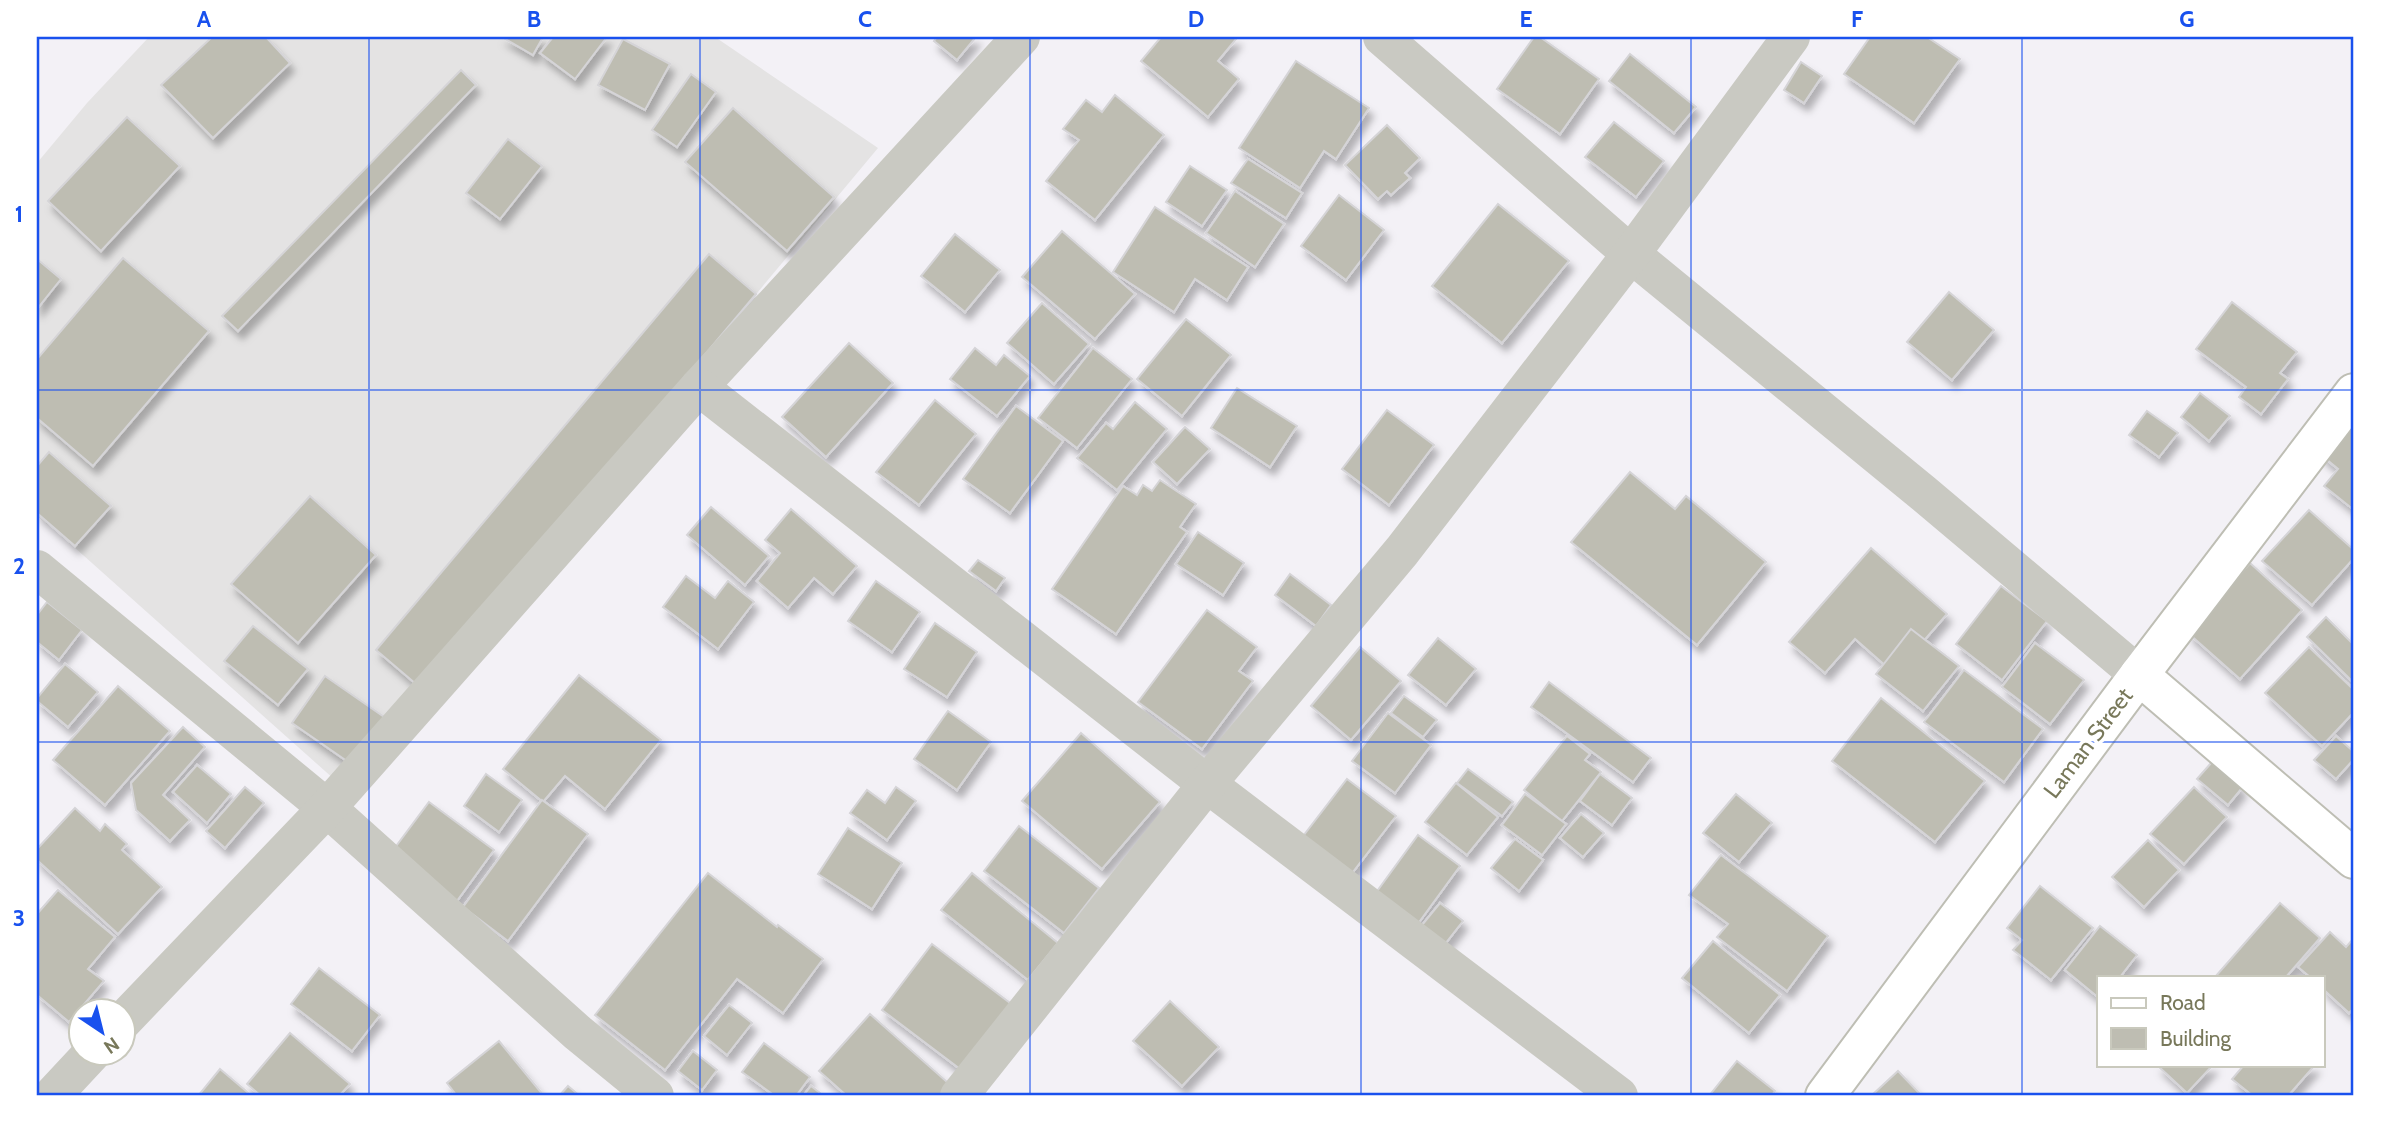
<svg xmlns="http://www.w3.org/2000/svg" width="2391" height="1133" viewBox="0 0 2391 1133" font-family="Cabin,sans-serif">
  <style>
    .built { fill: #e4e3e3 }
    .building { fill: #bebdb2; stroke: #d5d4d7; stroke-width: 2; filter: url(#shadow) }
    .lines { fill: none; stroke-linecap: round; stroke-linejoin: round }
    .secondary-casing { stroke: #bebeb4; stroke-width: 42 }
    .street { stroke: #c9c9c2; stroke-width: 38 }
    .secondary { stroke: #fff; stroke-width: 38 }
    .grid { fill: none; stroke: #1951ee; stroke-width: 2; stroke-opacity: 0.55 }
    .labels { text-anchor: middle; stroke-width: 7; stroke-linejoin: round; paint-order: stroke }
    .street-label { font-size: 23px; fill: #78785a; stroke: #fff }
    .neatline { fill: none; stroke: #1951ee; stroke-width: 2.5 }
    .grid-label { font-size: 23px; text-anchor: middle; font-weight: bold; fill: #1951ee }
  </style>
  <defs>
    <filter id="shadow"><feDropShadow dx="4.5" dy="8" stdDeviation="3.5" flood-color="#0004"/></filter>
  </defs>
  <rect width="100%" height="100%" fill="#f3f1f6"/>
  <path class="built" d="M149 37H715L878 148 344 788 55 530 37 516V163L87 103Z"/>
  <g class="building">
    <path d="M212 37H266L290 63 213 138 161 85Z"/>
    <path d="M502 37H543L533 55Z"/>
    <path d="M553 37H607L575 79 540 53Z"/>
    <path d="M937 37H976L957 60 934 41Z"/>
    <path d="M1161 37 1237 38 1218 61 1239 79 1208 117 1141 61Z"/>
    <path d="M1534 37H1540L1599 79 1560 134 1497 89Z"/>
    <path d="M1870 37H1927L1960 59 1914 123 1844 74Z"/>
    <path d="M623 39 670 64 645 110 598 85Z"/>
    <path d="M1630 54 1696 107 1674 133 1609 81Z"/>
    <path d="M1296 61 1369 108 1336 159 1324 151 1300 188 1239 148Z"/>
    <path d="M1801 62 1822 76 1804 103 1784 90Z"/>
    <path d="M461 70 476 85 238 331 222 316Z"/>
    <path d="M691 74 716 92 677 147 652 130Z"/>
    <path d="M1115 95 1164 135 1095 220 1046 181 1079 140 1063 129 1086 100 1102 112Z"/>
    <path d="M733 108 834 197 787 251 685 162Z"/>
    <path d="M127 117 180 166 101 251 48 201Z"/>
    <path d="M1614 122 1664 161 1636 197 1585 157Z"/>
    <path d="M1387 125 1420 158 1405 173 1410 178 1391 195 1387 191 1378 199 1345 165Z"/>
    <path d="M508 139 542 166 500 219 466 193Z"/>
    <path d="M1248 159 1302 193 1286 218 1231 183Z"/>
    <path d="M1190 166 1227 190 1202 226 1166 202Z"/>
    <path d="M1235 191 1284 224 1255 267 1206 233Z"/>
    <path d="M1339 195 1384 230 1346 280 1301 246Z"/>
    <path d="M1498 204 1569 261 1502 343 1432 286Z"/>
    <path d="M1155 207 1248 267 1227 300 1195 279 1174 312 1113 272Z"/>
    <path d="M1062 231 1135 294 1095 339 1022 277Z"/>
    <path d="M955 234 1000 270 965 312 921 276Z"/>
    <path d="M709 254 756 294 423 690 376 650Z"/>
    <path d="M123 258 209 331 93 466 37 418V359Z"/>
    <path d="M37 259 61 279 37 309Z"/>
    <path d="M1949 292 1994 330 1952 380 1907 342Z"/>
    <path d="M2232 302 2297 352 2280 373 2288 379 2261 414 2239 397 2246 387 2196 349Z"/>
    <path d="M1042 303 1089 344 1054 384 1007 343Z"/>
    <path d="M1186 319 1231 355 1182 416 1137 379Z"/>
    <path d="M849 343 893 383 826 457 782 417Z"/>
    <path d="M975 348 996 365 1004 355 1030 376 997 416 950 379Z"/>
    <path d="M1093 348 1132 379 1077 448 1038 418Z"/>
    <path d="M1237 388 1297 426 1270 467 1211 428Z"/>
    <path d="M2200 393 2230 416 2209 441 2181 417Z"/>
    <path d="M935 400 976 434 919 505 876 472Z"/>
    <path d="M1135 402 1167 429 1117 490 1077 458 1106 423 1113 429Z"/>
    <path d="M1016 406 1063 441 1010 513 963 479Z"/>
    <path d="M1387 410 1434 445 1389 505 1342 469Z"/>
    <path d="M2147 411 2178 433 2159 457 2129 435Z"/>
    <path d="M2354 413V510L2324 486 2338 469 2320 454Z"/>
    <path d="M1185 427 1210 449 1177 484 1153 462Z"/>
    <path d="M49 452 111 506 75 546 37 513V466Z"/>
    <path d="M1630 472 1675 509 1686 496 1766 562 1697 645 1571 542Z"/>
    <path d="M1160 480 1196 504 1180 527 1187 532 1116 634 1052 589 1123 486 1137 495 1143 485 1152 491Z"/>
    <path d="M310 496 376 555 298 643 231 584Z"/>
    <path d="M711 507 769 556 745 585 687 535Z"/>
    <path d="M791 509 857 566 833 594 814 578 788 608 757 581 780 553 765 540Z"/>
    <path d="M2309 510 2354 550V558L2312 605 2262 561Z"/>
    <path d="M1198 532 1244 563 1223 595 1176 564Z"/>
    <path d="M1871 548 1947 614 1895 674 1855 639 1825 673 1789 642Z"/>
    <path d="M978 560 1005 578 996 591 969 571Z"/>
    <path d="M2250 563 2302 610 2240 679 2188 633Z"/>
    <path d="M1290 574 1331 605 1316 626 1275 595Z"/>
    <path d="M686 576 715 598 728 581 754 602 718 649 663 607Z"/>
    <path d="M876 581 920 612 892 652 848 621Z"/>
    <path d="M2001 586 2047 621 2002 680 1956 644Z"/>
    <path d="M47 602 82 630 59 660 37 642V615Z"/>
    <path d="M1207 610 1257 647 1239 671 1253 681 1202 749 1138 702Z"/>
    <path d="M2326 617 2354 645V679L2352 681 2307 637Z"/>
    <path d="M935 623 977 652 947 697 904 669Z"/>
    <path d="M253 626 308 669 278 705 224 661Z"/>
    <path d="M1911 629 1959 666 1923 711 1876 674Z"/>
    <path d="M1438 638 1476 669 1446 705 1408 675Z"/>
    <path d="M2035 643 2084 680 2050 724 2002 687Z"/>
    <path d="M1360 647 1401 681 1351 740 1311 706Z"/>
    <path d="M2309 647 2354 690V712L2322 746 2265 693Z"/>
    <path d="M65 664 98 692 68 727 37 701V698Z"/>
    <path d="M1964 670 2043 729 2004 782 1924 722Z"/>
    <path d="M579 675 661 740 605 809 565 776 543 802 503 769Z"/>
    <path d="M325 676 387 719 354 766 292 723Z"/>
    <path d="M1549 682 1651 758 1633 782 1531 707Z"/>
    <path d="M118 686 170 731 105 805 53 760Z"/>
    <path d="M1404 696 1437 720 1423 737 1391 713Z"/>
    <path d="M1881 698 1985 781 1935 842 1832 761Z"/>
    <path d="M948 711 991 742 957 790 914 759Z"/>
    <path d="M1388 713 1431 745 1395 793 1352 761Z"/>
    <path d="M183 727 205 747 163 795 190 820 170 841 136 810 131 783Z"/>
    <path d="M1081 733 1160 802 1102 869 1022 801Z"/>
    <path d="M1567 736 1590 754 1585 760 1601 772 1562 821 1524 790Z"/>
    <path d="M2336 736 2354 752V759L2336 779 2314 760Z"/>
    <path d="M2212 762 2242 788 2228 805 2197 779Z"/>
    <path d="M197 765 231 794 207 823 173 792Z"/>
    <path d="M1468 769 1513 802 1502 816 1457 783Z"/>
    <path d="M486 774 522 800 499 832 464 806Z"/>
    <path d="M1600 774 1632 798 1612 825 1580 801Z"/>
    <path d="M1347 779 1396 816 1346 881 1297 844Z"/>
    <path d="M1456 783 1498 817 1467 855 1425 822Z"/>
    <path d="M245 787 264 803 225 848 206 831Z"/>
    <path d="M896 787 916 801 887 840 850 813 867 790 885 803Z"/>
    <path d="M2194 787 2227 817 2184 864 2150 834Z"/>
    <path d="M1525 794 1566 824 1542 855 1502 825Z"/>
    <path d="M1736 794 1772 823 1739 862 1703 833Z"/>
    <path d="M542 800 588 834 508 941 463 907Z"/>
    <path d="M429 802 494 850 454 905 388 857Z"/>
    <path d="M75 808 100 831 105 824 127 844 122 850 162 887 118 934 37 860V849Z"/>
    <path d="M1581 814 1604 833 1583 857 1560 838Z"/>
    <path d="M1019 826 1099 888 1064 933 984 871Z"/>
    <path d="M848 828 902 863 872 909 818 874Z"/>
    <path d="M1418 835 1460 866 1417 925 1375 894Z"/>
    <path d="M1515 839 1543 860 1519 891 1491 868Z"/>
    <path d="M2148 840 2179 870 2144 907 2112 877Z"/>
    <path d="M1721 855 1828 936 1787 991 1717 937 1728 924 1689 895Z"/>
    <path d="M708 873 777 927 778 925 823 959 783 1013 737 979 665 1070 595 1015Z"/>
    <path d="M972 873 1058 943 1028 980 941 910Z"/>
    <path d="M2040 886 2093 928 2051 980 2013 950 2022 940 2007 928Z"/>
    <path d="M58 890 115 937 88 969 104 981 69 1022 37 995V914Z"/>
    <path d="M1440 903 1463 921 1445 944 1422 925Z"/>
    <path d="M2280 903 2320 938 2286 977H2215Z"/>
    <path d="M2100 926 2137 955 2120 977H2099V998L2065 970Z"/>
    <path d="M2330 932 2346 947 2354 938V1008L2349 1013 2323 989V977H2310L2298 967Z"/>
    <path d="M1713 941 1780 995 1749 1033 1682 978Z"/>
    <path d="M932 944 1018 1009 968 1075 882 1010Z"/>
    <path d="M319 968 380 1015 352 1051 291 1004Z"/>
    <path d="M1170 1001 1219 1047 1182 1086 1133 1041Z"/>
    <path d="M729 1005 752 1023 727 1055 704 1036Z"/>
    <path d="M870 1014 955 1089 948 1096H847L819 1071Z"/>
    <path d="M290 1033 350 1084 339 1096H261L247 1084Z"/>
    <path d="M499 1041 544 1096H457L447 1083Z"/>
    <path d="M764 1043 810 1077 796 1096H775L742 1072Z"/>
    <path d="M693 1051 717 1070 702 1090 678 1071Z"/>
    <path d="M1737 1061 1775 1091 1771 1096H1709Z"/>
    <path d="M2157 1065H2213L2187 1093Z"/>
    <path d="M2244 1065H2315L2288 1096H2253L2232 1079Z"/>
    <path d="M220 1069 252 1096H198Z"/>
    <path d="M1898 1071 1922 1096H1871Z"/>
    <path d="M568 1086 580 1096H559Z"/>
    <path d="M811 1086 824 1096H803Z"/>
  </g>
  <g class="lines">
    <defs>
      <g id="secondary">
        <path d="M2139 675 2354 859"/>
        <path d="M1825 1096 2139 675 2354 393"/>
      </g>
    </defs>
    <use href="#secondary" class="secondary-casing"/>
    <g class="street">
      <path d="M1382 37 1631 254 1923 493 2139 675"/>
      <path d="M699 387 1021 37"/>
      <path d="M37 569 327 808 578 1033 655 1096"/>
      <path d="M122 1022 327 808 699 387 1207 784 1619 1096"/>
      <path d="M52 1096 93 1052"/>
      <path d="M959 1096 1207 784 1402 551 1631 254 1791 37"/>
    </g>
    <use href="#secondary" class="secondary"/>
  </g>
  <path class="grid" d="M369 37V1096M700 37V1096M1030 37V1096M1361 37V1096M1691 37V1096M2022 37V1096M37 390H2354M37 742H2354"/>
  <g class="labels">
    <g class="street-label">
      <text transform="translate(2088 743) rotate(-53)" y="8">Laman Street</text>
    </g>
  </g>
  <rect width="2391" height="1133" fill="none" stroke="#ffffff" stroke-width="77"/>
  <rect x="2097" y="976" width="228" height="91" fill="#ffffff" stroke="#c9c9bd" stroke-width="2"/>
  <rect x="2111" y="998" width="35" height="10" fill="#ffffff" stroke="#c9c9bd" stroke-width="2"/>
  <text x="2160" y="1010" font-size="21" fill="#78785a">Road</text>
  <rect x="2111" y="1028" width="35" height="21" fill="#bebdb2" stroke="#c9c9bd" stroke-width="2"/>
  <text x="2160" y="1046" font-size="21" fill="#78785a">Building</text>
  <g transform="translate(102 1032) rotate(145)"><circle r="33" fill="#ffffff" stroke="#c9c9bd" stroke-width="2"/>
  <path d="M0-5L12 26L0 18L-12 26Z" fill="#1951ee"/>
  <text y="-10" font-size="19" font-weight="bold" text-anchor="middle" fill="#78785a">N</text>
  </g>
  <rect x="38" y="38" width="2314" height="1056" class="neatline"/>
  <g class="grid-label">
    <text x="204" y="27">A</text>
    <text x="534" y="27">B</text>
    <text x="865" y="27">C</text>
    <text x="1196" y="27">D</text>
    <text x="1526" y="27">E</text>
    <text x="1857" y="27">F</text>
    <text x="2187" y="27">G</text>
    <text x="19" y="222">1</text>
    <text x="19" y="574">2</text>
    <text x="19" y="926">3</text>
  </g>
</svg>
